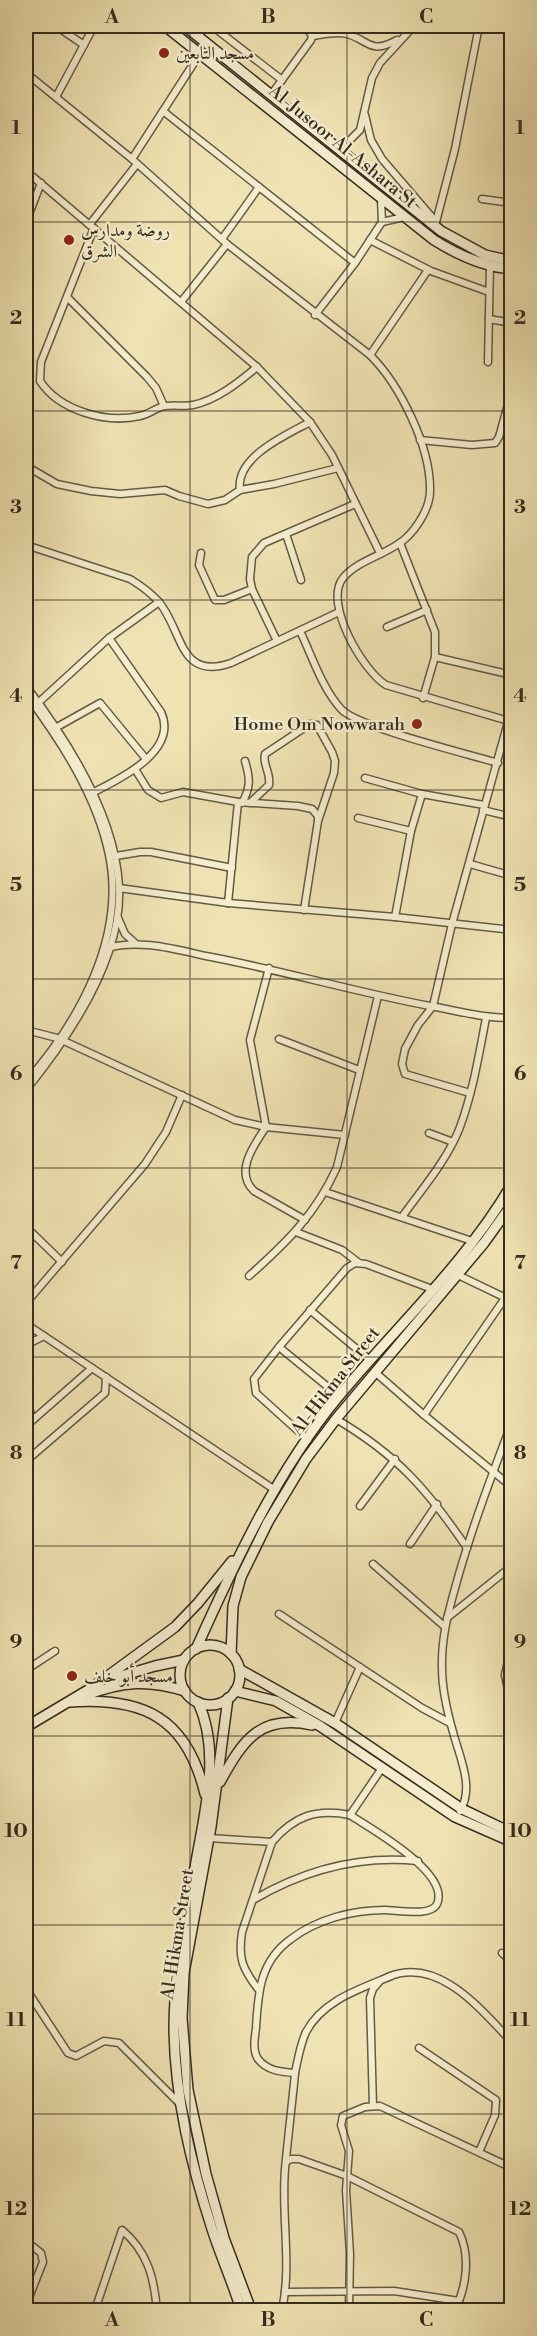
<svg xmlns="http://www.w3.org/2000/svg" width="537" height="2336" viewBox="0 0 537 2336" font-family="'Libre Bodoni',Amiri,serif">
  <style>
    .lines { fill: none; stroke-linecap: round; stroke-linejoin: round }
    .street-casing { stroke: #645a45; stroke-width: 9 }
    .secondary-casing { stroke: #362c20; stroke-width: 12 }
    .street { stroke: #f5edce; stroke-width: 6 }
    .secondary { stroke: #f5edce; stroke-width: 9 }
    .grid { fill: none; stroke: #362c20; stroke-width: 1.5; stroke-opacity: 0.55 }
    .poi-dot { fill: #8f2418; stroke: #f5edce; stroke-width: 2 }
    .labels { text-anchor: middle; stroke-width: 4.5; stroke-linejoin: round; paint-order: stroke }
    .poi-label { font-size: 18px; fill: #362c20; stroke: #f5edce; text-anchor: start }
    .street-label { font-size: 18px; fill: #362c20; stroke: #f5edce }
    .neatline { fill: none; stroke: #362c20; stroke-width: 2 }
    .grid-label { font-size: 20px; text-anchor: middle; font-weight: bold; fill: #362c20 }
  </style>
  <rect width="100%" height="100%" fill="#f0e3b3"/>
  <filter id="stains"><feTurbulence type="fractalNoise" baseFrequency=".00333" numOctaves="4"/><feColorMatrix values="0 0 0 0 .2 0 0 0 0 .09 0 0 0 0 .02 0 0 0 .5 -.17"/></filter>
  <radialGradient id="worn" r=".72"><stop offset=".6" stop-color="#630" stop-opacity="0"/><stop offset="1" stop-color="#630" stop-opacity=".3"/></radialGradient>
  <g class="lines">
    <defs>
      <g id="street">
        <path d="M56 26 84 45"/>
        <path d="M212 26 282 80"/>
        <path d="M198 36 205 26"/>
        <path d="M312 36C323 35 336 31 347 34 369 40 370 55 397 40"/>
        <path d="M26 73 132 159 227 244 370 355C400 385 431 447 430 491 430 508 417 528 405 539 387 555 359 559 343 578 323 603 363 671 386 685L512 722"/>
        <path d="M271 95 311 40 312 36 309 31 297 26"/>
        <path d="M56 97 94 26"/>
        <path d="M163 111 355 263"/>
        <path d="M365 115 371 140 382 159 436 222"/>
        <path d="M340 150 360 130 372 78 380 63 414 26"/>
        <path d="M132 159 201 52"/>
        <path d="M26 171 257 367 310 422 332 455 380 553"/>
        <path d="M482 199 512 203"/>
        <path d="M26 222 41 183"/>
        <path d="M382 222 404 217"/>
        <path d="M436 222 455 149 479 26"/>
        <path d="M90 224 137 164"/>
        <path d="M94 228 41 362 40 381C59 410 105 424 140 416 147 415 153 410 161 407 171 404 183 407 193 405 217 400 239 382 257 367"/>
        <path d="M222 239 259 187"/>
        <path d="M370 240 431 271 489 292"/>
        <path d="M68 298 147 377 156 388 164 406"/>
        <path d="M181 302 227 244"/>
        <path d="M315 315 355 263 382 222 381 199"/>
        <path d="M489 319 512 323"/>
        <path d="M370 355 428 270"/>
        <path d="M488 362 490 264"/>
        <path d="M420 440 472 445 495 443 499 437 512 390"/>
        <path d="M26 466 57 484 91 491 120 494 165 490 179 496 208 504 225 500 240 490 274 484 338 468"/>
        <path d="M240 490C235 457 286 435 310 422"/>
        <path d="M286 534 301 580"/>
        <path d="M400 543 435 632V657L423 698"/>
        <path d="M26 545 130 579C140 585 151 593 159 602 183 631 179 681 231 663L339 612"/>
        <path d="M201 553 199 565 215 600H224L252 589"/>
        <path d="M387 627 427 610"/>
        <path d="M300 631C312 656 322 688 341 709 357 727 468 754 498 763"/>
        <path d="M277 641 252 589 250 579 252 557 264 543 355 504"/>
        <path d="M435 657 512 675"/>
        <path d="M26 686C68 741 115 815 119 886 123 958 69 1037 26 1090"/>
        <path d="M26 694C61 741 97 796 109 855 126 937 79 1022 26 1082"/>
        <path d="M38 703 109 638 159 602"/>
        <path d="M57 727 100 703 146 759"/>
        <path d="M135 769 148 790 161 798 183 792 238 802 298 806 312 809 318 816V820"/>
        <path d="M365 778 422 794 484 805"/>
        <path d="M92 793C120 779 179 751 161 712L109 638"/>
        <path d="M242 803C251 787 250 778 245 761"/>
        <path d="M250 803 269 785C271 772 262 764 265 754L310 724 317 725 332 752 335 761 334 773 318 821 304 910"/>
        <path d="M483 810 512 817"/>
        <path d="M358 818 411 831"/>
        <path d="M116 856 140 852H151L232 868"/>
        <path d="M470 864 512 876"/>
        <path d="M119 888 228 903 395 917 512 930"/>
        <path d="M228 903 238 802"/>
        <path d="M395 917 411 831 422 794"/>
        <path d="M118 918 125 934 135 943"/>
        <path d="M107 948C139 939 174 949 206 956 281 970 355 992 430 1006 459 1011 481 1018 512 1018"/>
        <path d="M269 968 250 1040 266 1127C254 1145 234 1172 254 1191L305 1220"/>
        <path d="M26 1030 61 1039"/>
        <path d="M279 1039 359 1070"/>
        <path d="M64 1041 235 1120 266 1127 345 1135"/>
        <path d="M470 1093 405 1074 402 1064 405 1049 418 1025 433 1006 452 924 508 722"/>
        <path d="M429 1133 453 1142"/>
        <path d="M325 1192 472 1241"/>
        <path d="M402 1217C422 1189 448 1159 460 1127 473 1092 479 1054 486 1018"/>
        <path d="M26 1227 62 1262"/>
        <path d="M296 1232 342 1250 359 1263"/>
        <path d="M458 1275 512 1301"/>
        <path d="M249 1276C286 1243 316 1214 337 1167L378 996"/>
        <path d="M26 1303 145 1164 166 1132 182 1095"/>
        <path d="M310 1310 370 1360"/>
        <path d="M26 1324 275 1490"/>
        <path d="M26 1345 44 1336"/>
        <path d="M279 1347 339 1396"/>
        <path d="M376 1373 424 1415 512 1487"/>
        <path d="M26 1403 33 1418"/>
        <path d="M424 1415 505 1298"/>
        <path d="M336 1419C397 1455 427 1489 467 1548"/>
        <path d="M26 1426 92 1368"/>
        <path d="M308 1440 256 1393 254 1379 279 1347 347 1268 355 1263 366 1264 432 1289"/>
        <path d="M26 1461 105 1393 106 1377"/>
        <path d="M360 1506 395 1459"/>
        <path d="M410 1544 437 1504"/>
        <path d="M373 1564 444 1626"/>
        <path d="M279 1614 422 1708 450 1723"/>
        <path d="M447 1618 512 1566"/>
        <path d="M512 1643 505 1675 512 1710"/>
        <path d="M26 1670 55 1651"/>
        <path d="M335 1723 360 1667"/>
        <path d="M382 1768 350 1815C371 1829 451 1873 437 1904 431 1917 397 1910 385 1910 353 1910 317 1919 291 1939 260 1961 258 1992 256 2028 255 2037 252 2050 258 2059 267 2071 282 2072 295 2073 298 2059 300 2045 306 2032 323 2000 360 1989 391 1976"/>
        <path d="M460 1811C475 1787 459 1756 453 1732 447 1711 442 1690 442 1668 441 1635 450 1606 459 1574 474 1522 493 1472 512 1422"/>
        <path d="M209 1838 272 1842 242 1932C238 1958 242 1968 258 1989"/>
        <path d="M272 1842C294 1816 317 1808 350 1815"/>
        <path d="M253 1900C304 1870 358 1855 418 1861"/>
        <path d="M502 1953 512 1962"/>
        <path d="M388 1977C439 1956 481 2010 512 2042"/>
        <path d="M26 1989 68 2053 76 2056 104 2041 119 2043 181 2105"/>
        <path d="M419 2048 496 2100 495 2115 479 2152"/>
        <path d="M373 2106 370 1998 373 1989 379 1982"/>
        <path d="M286 2162 291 2159H299L347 2176 459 2232C471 2256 466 2288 455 2310"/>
        <path d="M26 2241 41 2253 43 2262 26 2305"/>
        <path d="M285 2292 394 2291 459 2301"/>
        <path d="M95 2310 122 2230C148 2252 154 2278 157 2310"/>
        <path d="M282 2310C292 2264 281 2216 285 2169 288 2137 292 2105 295 2073"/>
        <path d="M349 2310 350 2254 346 2190 349 2151 341 2125 343 2116 365 2107 380 2106 512 2168"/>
      </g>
      <g id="secondary">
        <path d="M165 26 434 240C458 255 483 267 512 269"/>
        <path d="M185 26 441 231 485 255 512 261"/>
        <circle cx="210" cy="1675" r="30"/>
        <path d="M196 1649C236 1560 277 1471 339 1396 397 1326 466 1263 512 1184"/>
        <path d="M231 1654 233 1606 241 1577 268 1522 306 1459 336 1419 484 1243 512 1204"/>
        <path d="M239 1669 335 1723 462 1809 512 1833"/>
        <path d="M108 1680 155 1666 184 1660"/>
        <path d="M90 1689 175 1627 198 1603 232 1561"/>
        <path d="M235 1691 276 1701 320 1726 455 1817 512 1842"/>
        <path d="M87 1695C124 1681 148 1680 185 1691"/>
        <path d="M228 1698 211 1827 184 1973 182 2018 188 2090 206 2174 224 2238 251 2310"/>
        <path d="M70 1702C144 1697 187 1718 205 1794"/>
        <path d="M198 1702C221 1752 205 1810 196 1862 186 1918 174 1972 174 2029 175 2098 191 2164 212 2229 221 2257 233 2283 241 2310"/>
        <path d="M26 1727 93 1687"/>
        <path d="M220 1782C243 1740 260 1714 312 1725"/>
      </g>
    </defs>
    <use href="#street" class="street-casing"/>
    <use href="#secondary" class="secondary-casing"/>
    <use href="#street" class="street"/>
    <use href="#secondary" class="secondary"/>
  </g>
  <path class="grid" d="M190 26V2310M347 26V2310M26 222H512M26 411H512M26 600H512M26 790H512M26 979H512M26 1168H512M26 1357H512M26 1546H512M26 1736H512M26 1925H512M26 2114H512"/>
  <g class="poi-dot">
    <circle cx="164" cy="53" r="6"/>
    <circle cx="69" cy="240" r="6"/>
    <circle cx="417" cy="724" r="6"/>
    <circle cx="72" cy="1676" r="6"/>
  </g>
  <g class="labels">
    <g class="poi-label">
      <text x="176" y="59">مسجد التابعين</text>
      <text x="81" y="236">روضة ومدارس<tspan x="81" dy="21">الشرق</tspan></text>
      <text x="405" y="730" text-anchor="end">Home Om Nowwarah</text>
      <text x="84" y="1682">مسجد أبو خلف</text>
    </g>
    <g class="street-label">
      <text transform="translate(343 146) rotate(39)" y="6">Al-Jusoor Al-Ashara St</text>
      <text transform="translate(335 1381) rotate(-52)" y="6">Al-Hikma Street</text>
      <text transform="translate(177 1934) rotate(-81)" y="6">Al-Hikma Street</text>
    </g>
  </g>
  <rect width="537" height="2336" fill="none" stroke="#f0e3b3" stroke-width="66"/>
  <rect x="33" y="33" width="471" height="2270" class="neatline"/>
  <g class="grid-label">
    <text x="112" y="23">A</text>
    <text x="268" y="23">B</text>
    <text x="426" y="23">C</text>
    <text x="16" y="134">1</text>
    <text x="520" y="134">1</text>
    <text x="16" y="324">2</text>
    <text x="520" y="324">2</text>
    <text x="16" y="513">3</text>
    <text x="520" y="513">3</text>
    <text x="16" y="702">4</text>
    <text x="520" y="702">4</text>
    <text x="16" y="891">5</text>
    <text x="520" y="891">5</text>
    <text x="16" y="1080">6</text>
    <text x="520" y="1080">6</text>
    <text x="16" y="1269">7</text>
    <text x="520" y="1269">7</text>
    <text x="16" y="1459">8</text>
    <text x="520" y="1459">8</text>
    <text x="16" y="1648">9</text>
    <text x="520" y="1648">9</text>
    <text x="16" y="1837">10</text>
    <text x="520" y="1837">10</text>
    <text x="16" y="2026">11</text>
    <text x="520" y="2026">11</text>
    <text x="16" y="2215">12</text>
    <text x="520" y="2215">12</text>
    <text x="112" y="2326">A</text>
    <text x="268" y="2326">B</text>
    <text x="426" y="2326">C</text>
  </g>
  <rect width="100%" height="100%" filter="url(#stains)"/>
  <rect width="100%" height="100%" fill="url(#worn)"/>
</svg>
